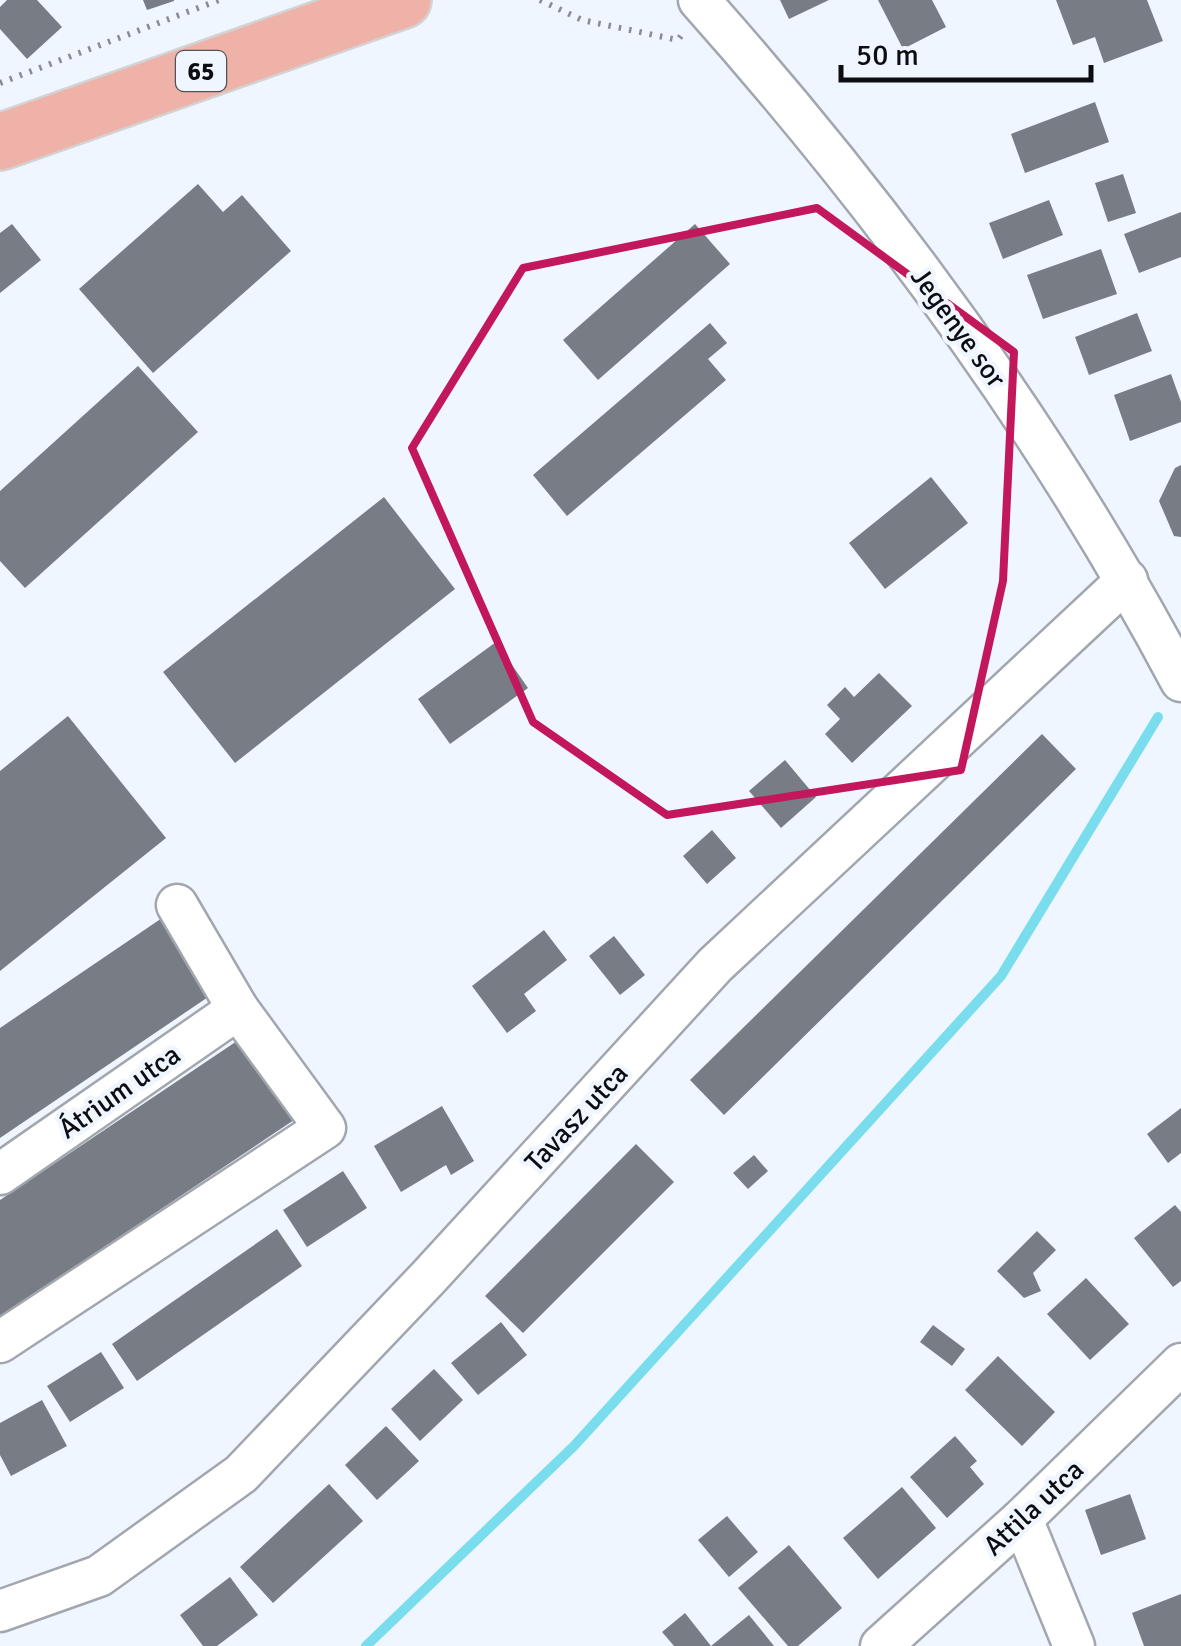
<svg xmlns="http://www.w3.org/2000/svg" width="1181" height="1646" viewBox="0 0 1181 1646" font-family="Signika,sans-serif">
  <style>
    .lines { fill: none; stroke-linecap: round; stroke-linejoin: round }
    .stream { stroke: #79ddee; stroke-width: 10 }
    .building { fill: #787d85 }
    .minor-casing { stroke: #a2a7af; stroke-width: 45 }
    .primary-casing { stroke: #d3d3d4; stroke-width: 60 }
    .path { stroke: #898d93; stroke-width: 6; stroke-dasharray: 2.5 8; stroke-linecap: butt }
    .minor { stroke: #fff; stroke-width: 40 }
    .primary { stroke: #efb2a9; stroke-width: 55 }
    .marked { fill: none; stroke: #c2185b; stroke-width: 8; stroke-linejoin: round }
    .labels { text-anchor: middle; stroke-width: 9; stroke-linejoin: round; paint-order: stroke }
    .shield { fill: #f0f6ff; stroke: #505358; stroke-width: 2.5 }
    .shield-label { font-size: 25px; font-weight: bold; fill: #0c0d10 }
    .street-label { font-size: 28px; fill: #0c0d10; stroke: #f0f6ff }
  </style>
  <rect width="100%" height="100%" fill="#f0f6ff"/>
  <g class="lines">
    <path class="stream" d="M366 1646 574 1446 1001 976 1158 717"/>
  </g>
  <g class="building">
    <path d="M7 0H37L62 27 27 59 0 29V7Z"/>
    <path d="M143 0H174V1L147 10Z"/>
    <path d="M780 0H829L789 19Z"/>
    <path d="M878 0H932L946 27 903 49Z"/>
    <path d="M1056 0H1147L1163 41 1104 63 1095 37 1073 45Z"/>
    <path d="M1095 102 1109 142 1025 173 1011 134Z"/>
    <path d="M1123 174 1136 213 1108 222 1095 183Z"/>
    <path d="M198 184 223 212 242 195 291 251 153 373 79 289Z"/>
    <path d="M1049 200 1063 235 1003 259 989 223Z"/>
    <path d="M1181 212V257L1139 273 1124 234Z"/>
    <path d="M12 224 41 260 0 293V233Z"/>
    <path d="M695 224 730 264 598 380 563 340Z"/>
    <path d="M1101 249 1117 294 1043 319 1027 275Z"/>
    <path d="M1137 313 1152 351 1089 375 1075 337Z"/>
    <path d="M710 323 727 343 708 359 726 380 567 516 533 475Z"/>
    <path d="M138 366 198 432 25 588 0 561V491Z"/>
    <path d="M1171 374 1181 402V422L1130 441 1114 395Z"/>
    <path d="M1181 465V537L1174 536 1159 501 1175 468Z"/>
    <path d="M931 477 968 523 885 589 849 543Z"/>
    <path d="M384 497 455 589 235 763 163 672Z"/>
    <path d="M496 642 528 688 450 744 418 699Z"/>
    <path d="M879 673 912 706 852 763 825 734 840 719 827 705 845 687 854 697Z"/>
    <path d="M68 716 166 838 0 971V771Z"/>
    <path d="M1042 734 1076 769 724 1115 690 1080Z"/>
    <path d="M785 760 816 797 781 828 749 791Z"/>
    <path d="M712 830 736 858 707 884 683 856Z"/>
    <path d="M165 916 217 991 0 1138V1028Z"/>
    <path d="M544 930 567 960 524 994 536 1011 507 1033 472 986Z"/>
    <path d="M614 936 645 975 620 995 589 956Z"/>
    <path d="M240 1039 294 1120 0 1317V1200Z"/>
    <path d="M442 1106 474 1161 451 1175 446 1165 401 1192 374 1146Z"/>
    <path d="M1181 1108V1153L1168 1163 1147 1134Z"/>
    <path d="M636 1144 674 1182 523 1333 485 1296Z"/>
    <path d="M754 1155 768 1171 748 1189 733 1173Z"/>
    <path d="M343 1171 367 1208 307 1247 283 1210Z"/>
    <path d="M1175 1205 1181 1212V1281L1173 1287 1134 1238Z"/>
    <path d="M277 1229 302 1266 137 1381 112 1344Z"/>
    <path d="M1037 1231 1056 1250 1033 1273 1041 1291 1024 1298 997 1271Z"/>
    <path d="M1086 1278 1129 1324 1090 1360 1047 1314Z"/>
    <path d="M501 1322 527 1355 478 1395 451 1363Z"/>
    <path d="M933 1325 965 1349 952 1366 920 1342Z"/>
    <path d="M101 1352 124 1388 70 1422 47 1386Z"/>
    <path d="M998 1356 1055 1412 1022 1446 965 1390Z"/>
    <path d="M434 1369 463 1400 420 1441 391 1409Z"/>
    <path d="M42 1400 67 1446 11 1476 0 1455V1423Z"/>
    <path d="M386 1426 419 1461 377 1500 345 1465Z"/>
    <path d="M955 1436 977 1461 970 1467 984 1484 947 1518 910 1477Z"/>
    <path d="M329 1484 363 1521 273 1603 240 1567Z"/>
    <path d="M902 1487 936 1528 878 1579 843 1538Z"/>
    <path d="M1130 1494 1146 1539 1101 1555 1085 1510Z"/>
    <path d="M727 1516 758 1552 729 1577 698 1540Z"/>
    <path d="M789 1545 842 1608 798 1646H788L738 1588Z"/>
    <path d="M230 1577 258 1615 217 1646H203L180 1615Z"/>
    <path d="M1181 1594V1646H1144L1132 1613Z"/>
    <path d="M685 1613 711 1646 749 1615 774 1646H674L662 1632Z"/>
  </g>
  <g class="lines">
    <defs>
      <g id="minor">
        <path d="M699 0C884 208 1051 435 1181 681"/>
        <path d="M0 1174 238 1009"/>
        <path d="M0 1342 325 1128 238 1009 177 905"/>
        <path d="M1022 1519 1074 1646"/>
        <path d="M0 1611 99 1576 241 1474 427 1279 715 965 1127 580"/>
        <path d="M881 1646 1022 1519 1181 1364"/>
      </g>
      <path id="primary" d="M0 142 403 0"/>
    </defs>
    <use href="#minor" class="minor-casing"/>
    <use href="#primary" class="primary-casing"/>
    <g class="path">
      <path d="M540 0 582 20 678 40 683 33"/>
      <path d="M0 83 219 0"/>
    </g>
    <use href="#minor" class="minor"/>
    <use href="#primary" class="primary"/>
  </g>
  <path class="marked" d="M817 208 1014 352 1003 581 961 770 667 815 533 722 412 448 523 268Z"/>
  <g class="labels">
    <rect class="shield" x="176" y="51" width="50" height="40" rx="8"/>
    <g class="shield-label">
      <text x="201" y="80">65</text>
    </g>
    <g class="street-label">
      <text transform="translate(959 327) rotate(54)" y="10">Jegenye sor</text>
      <text transform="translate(119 1091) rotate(-35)" y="10">Átrium utca</text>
      <text transform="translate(576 1117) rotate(-47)" y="10">Tavasz utca</text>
      <text transform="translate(1033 1507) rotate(-43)" y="10">Attila utca</text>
    </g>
  </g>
  <path d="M841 65v15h250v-15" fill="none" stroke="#0c0d10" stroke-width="5"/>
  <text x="856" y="65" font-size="30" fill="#0c0d10" stroke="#f0f6ff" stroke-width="8" paint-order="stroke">50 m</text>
</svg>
